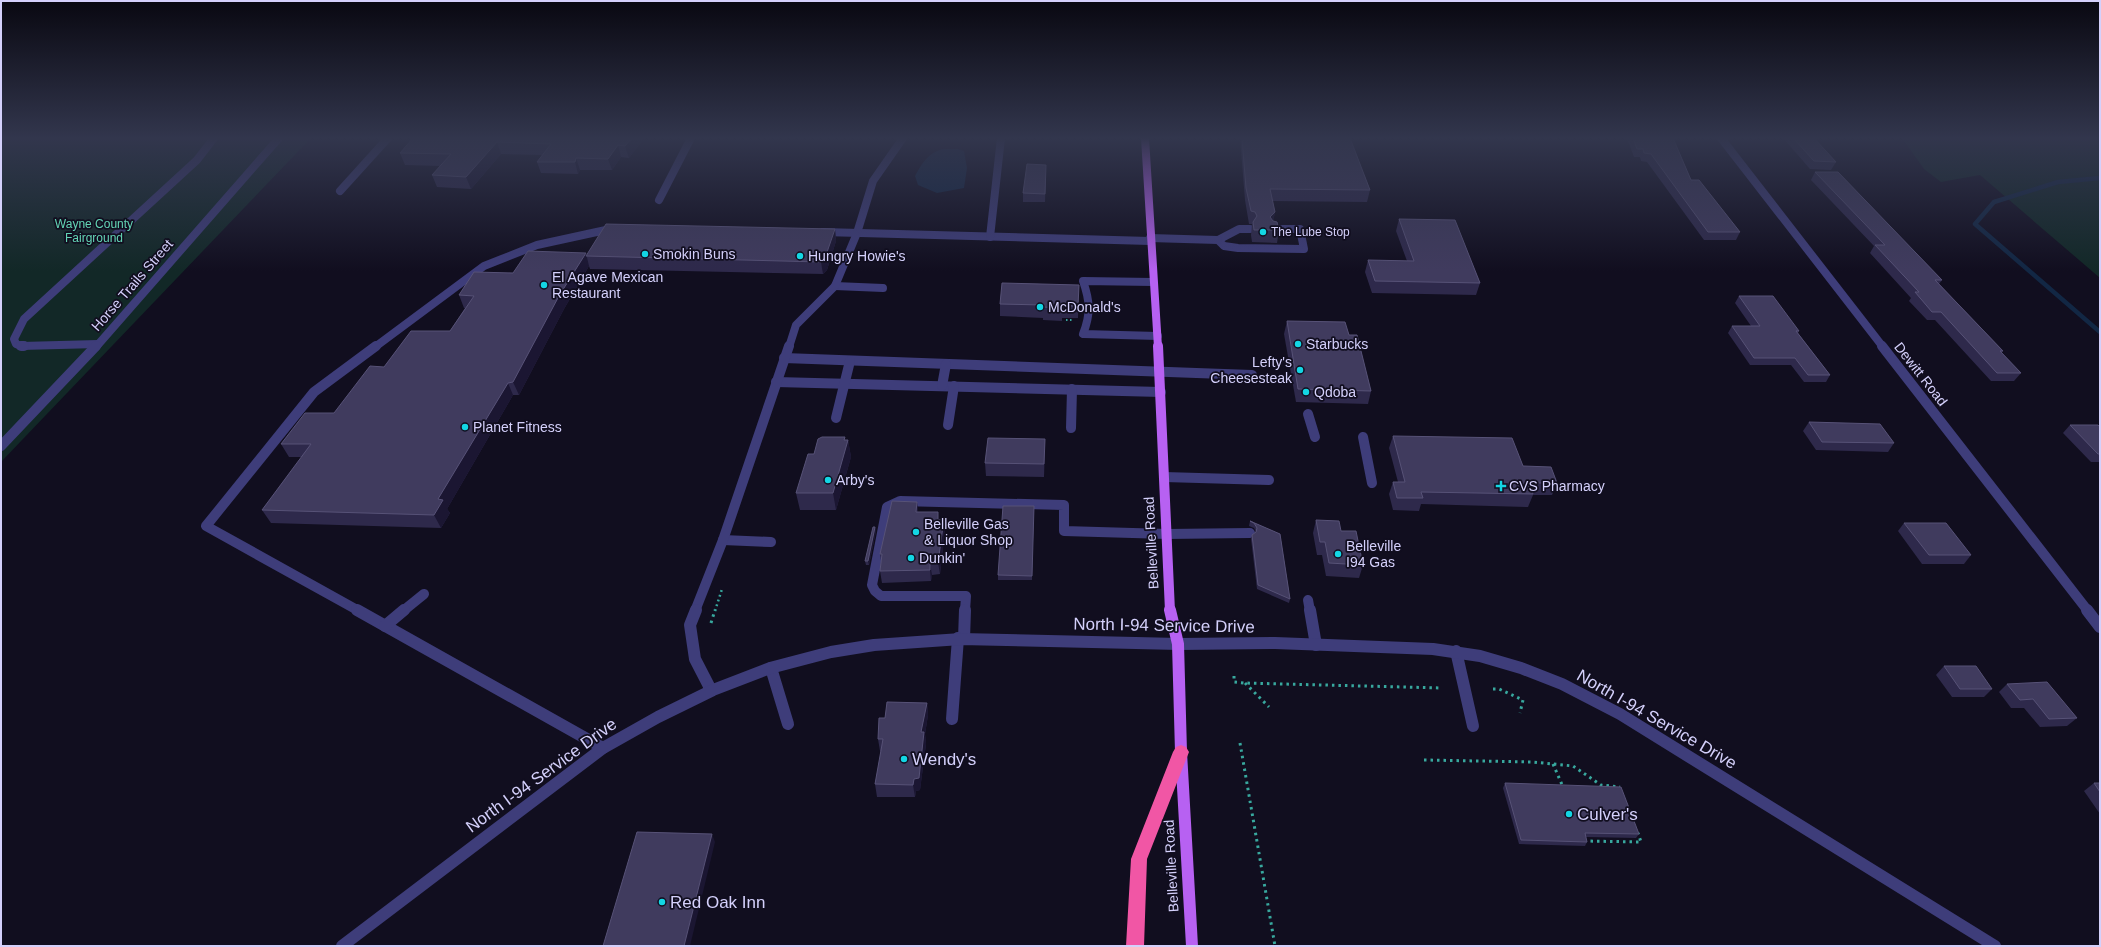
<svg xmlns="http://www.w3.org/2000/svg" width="2101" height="947" viewBox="0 0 2101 947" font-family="Helvetica,sans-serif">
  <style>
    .green { fill: #122827 }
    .water { fill: #122744 }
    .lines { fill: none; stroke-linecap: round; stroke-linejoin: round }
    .stream { stroke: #122744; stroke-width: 4.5 }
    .path-far2 { stroke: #38a89e; stroke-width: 2; stroke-dasharray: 1.5 2.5; stroke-linecap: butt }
    .path-far1 { stroke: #38a89e; stroke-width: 2.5; stroke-dasharray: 2 3; stroke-linecap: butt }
    .path { stroke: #38a89e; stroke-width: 3; stroke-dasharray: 2.5 4; stroke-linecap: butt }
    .minor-far2 { stroke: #3e3d7a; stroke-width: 8 }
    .minor-far1 { stroke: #3e3d7a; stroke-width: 10 }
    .minor { stroke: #3e3d7a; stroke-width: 12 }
    .major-far2 { stroke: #b761f2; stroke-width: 8 }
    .major-far1 { stroke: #b761f2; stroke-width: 10 }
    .major { stroke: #b761f2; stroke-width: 12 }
    .highway { fill: #f156a5; fill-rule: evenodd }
    .wall { fill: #2e294b }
    .shaded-wall { fill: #1b1632 }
    .building { fill: #403b5e; stroke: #575277 }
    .poi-dot { fill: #13d6e4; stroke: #110e1f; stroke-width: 1.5 }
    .labels { text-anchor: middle; stroke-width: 3.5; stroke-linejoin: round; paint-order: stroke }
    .far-park-label { font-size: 12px; fill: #63d4b5; stroke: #110e1f }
    .far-poi-label { font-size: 12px; fill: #d4d0fb; stroke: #110e1f; text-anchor: start }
    .poi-label { font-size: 14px; fill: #d4d0fb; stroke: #110e1f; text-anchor: start }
    .street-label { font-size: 14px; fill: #d4d0fb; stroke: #110e1f }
    .near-street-label { font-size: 17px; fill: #d4d0fb; stroke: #110e1f }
    .near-poi-label { font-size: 17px; fill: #d4d0fb; stroke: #110e1f; text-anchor: start }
  </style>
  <rect width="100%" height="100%" fill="#110e1f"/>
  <g class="green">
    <path d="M1 138H311L1 462Z"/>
    <path d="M1902 138H2100V278L1980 175 1941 182 1924 169Z"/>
  </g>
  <path class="water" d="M943 149H958L964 151 967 168 964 188 937 193 918 185 915 176C922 163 928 153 943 149Z"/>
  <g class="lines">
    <path class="stream" d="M2100 178 2058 182 1994 202 1975 224 2100 332"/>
    <path class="path-far2" d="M1066 320H1074"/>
    <path class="path-far1" d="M715 611 722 589"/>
    <g class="path">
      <path d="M711 623 715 610"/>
      <path d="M1234 676V682L1244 683 1442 688"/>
      <path d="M1245 683 1269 707"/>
      <path d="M1493 689H1499L1523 700 1520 713"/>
      <path d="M1240 743 1275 946"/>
      <path d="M1424 760 1533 762 1573 766 1601 785 1620 787"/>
      <path d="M1553 764 1563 787"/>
      <path d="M1584 841 1641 842 1638 833"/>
    </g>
    <g class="minor-far2">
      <path d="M1721 138 1883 347"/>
      <path d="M340 191 388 138"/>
      <path d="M659 200 691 138"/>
      <path d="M1250 229H1239L1218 240 1224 246 1238 248 1304 249 1300 229H1274"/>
      <path d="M823 232 1150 241"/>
      <path d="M990 237 1001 138"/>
      <path d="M1150 238 1218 240"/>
      <path d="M1153 282 1083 281C1090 301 1091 314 1083 334L1158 336"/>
      <path d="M835 286 883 288"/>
      <path d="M98 344 21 346 16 344 14 339 24 319 197 160 214 138"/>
      <path d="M96 347 279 138"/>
      <path d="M375 347 484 266 537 245 615 228"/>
      <path d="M789 347 796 325 835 286 857 233 873 181 903 138"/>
    </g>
    <g class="minor-far1">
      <path d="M21 346H24"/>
      <path d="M1882 346 2088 611"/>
      <path d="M784 358 1252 375"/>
      <path d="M776 382 1161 392"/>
      <path d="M942 386 946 364"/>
      <path d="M1308 414 1315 437"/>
      <path d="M836 418 850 361"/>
      <path d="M948 425 954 386"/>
      <path d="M1071 428 1072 389"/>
      <path d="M1363 437 1372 483"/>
      <path d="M1 446 96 346"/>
      <path d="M1164 477 1269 480"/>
      <path d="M723 540 771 542"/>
      <path d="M1308 600 1310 611"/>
      <path d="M359 611 206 526 314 392 376 346"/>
      <path d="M403 611 424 594"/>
      <path d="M695 611 723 540 789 346"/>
      <path d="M965 611 966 596H881L875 591 872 585 887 507 900 501 1064 505V531L1167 534 1250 533"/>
    </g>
    <g class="minor">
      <path d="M357 610 603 748"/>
      <path d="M696 610 690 625 695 659 711 690"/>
      <path d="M1310 610 1316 645"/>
      <path d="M2087 610 2100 627"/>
      <path d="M385 626 404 610"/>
      <path d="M964 639 965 610"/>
      <path d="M1456 651 1473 726"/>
      <path d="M771 668 788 724"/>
      <path d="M952 719 958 638"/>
      <path d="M342 946 603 748 658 717 713 690 770 668 831 652 874 645 961 639 1179 644 1275 643 1433 649 1480 656 1521 668 1562 684 1620 714 1995 946"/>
    </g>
    <path class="major-far2" d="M1145 138 1158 347"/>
    <path class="major-far1" d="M1158 346 1170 611"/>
    <path class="major" d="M1170 610 1178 644 1181 752 1192 946"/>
    <path class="highway" d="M1181 745 1186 747 1189 752 1147 859 1144 946H1126L1131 859 1173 752 1176 747Z"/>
  </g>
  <g class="wall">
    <path d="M413 138H644L629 158 621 157 612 170H580L578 174 541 173 537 162 542 155 501 154 471 189 437 187 432 175 441 166 405 165 400 153Z"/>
    <path d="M1240 138H1350L1370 190 1367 202 1272 201 1275 212 1273 221 1279 230 1277 243 1252 242 1251 235 1252 224H1249L1245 200Z"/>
    <path d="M1627 138H1673L1691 180 1740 232 1736 240H1704L1647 162 1641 161 1640 157H1634Z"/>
    <path d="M1783 138H1814L1836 162 1831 170 1810 169Z"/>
    <path d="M1815 172 1942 280 1939 284 2003 351 2001 353 2021 373 2014 381H1991L1935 320H1927L1909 301 1911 298 1870 253 1874 246 1811 180Z"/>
    <path d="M1046 173 1045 202H1023V193Z"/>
    <path d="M1399 219 1480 283 1476 295 1372 293 1365 272 1368 260 1407 261 1396 231Z"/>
    <path d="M835 229 836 241 827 270 823 274 590 269 589 266 564 309 519 395H513L447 509 450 513 441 528 271 523 262 510 302 457H289L281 444 334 413 384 367 450 331 465 308H464L459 295 513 273 587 255Z"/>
    <path d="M1079 285 1078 318H1062V321L1043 320V318L1000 316V304Z"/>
    <path d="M1739 296 1799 331 1798 333 1830 375 1826 382H1804L1791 365H1750L1728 333 1732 326H1751L1735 303Z"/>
    <path d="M1287 321 1349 335 1371 391 1368 404 1296 402 1284 334Z"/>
    <path d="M1809 422 1894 443 1888 452 1816 450 1803 431Z"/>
    <path d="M2070 425 2100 427V462H2091L2063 433Z"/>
    <path d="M1393 436 1523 466 1557 483 1552 495H1533L1528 507 1421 504 1419 511 1393 510 1389 494 1393 482H1398L1389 448Z"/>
    <path d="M845 437V440H848L851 457 836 510H800L796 493 814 454Z"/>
    <path d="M1045 439 1044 477 986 476 985 463Z"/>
    <path d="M917 502 918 512 939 520 945 531 940 574 932 575 931 581 882 583 880 571 881 561 880 554Z"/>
    <path d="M1034 506 1032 580H998V575Z"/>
    <path d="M1316 520 1341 531 1363 565 1359 578 1326 576 1322 555H1317L1313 533Z"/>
    <path d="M1250 521 1280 534 1290 599 1289 603 1257 589 1251 539 1252 535 1256 532 1254 528 1249 526Z"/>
    <path d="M1904 523 1971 555 1964 564H1922L1898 531Z"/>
    <path d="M875 527 876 531 869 565H866L865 561Z"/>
    <path d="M1944 666 1992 689 1984 697H1952L1936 675Z"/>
    <path d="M2007 684 2077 718 2067 726 2040 727 2024 708H2011L1999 692Z"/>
    <path d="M927 703 928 715 925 734 926 744 920 790 916 791 915 797H877L875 784 881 751H880L878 739 885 718Z"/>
    <path d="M1505 783 1639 834 1636 838 1586 837 1587 842 1585 846 1519 844 1503 788Z"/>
    <path d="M2094 783H2100V814L2084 791Z"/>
  </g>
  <g class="shaded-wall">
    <path d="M632 138H644L629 158 625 146Z"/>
    <path d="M497 142 501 154 471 189 466 177Z"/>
    <path d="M618 145 621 157 612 170 608 159Z"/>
    <path d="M576 158 580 170 578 174 575 162Z"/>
    <path d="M1275 212 1273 224 1270 217Z"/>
    <path d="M835 229 836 241 827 270 823 274 821 262Z"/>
    <path d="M586 253 589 266 564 309 519 395 513 382 559 296Z"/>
    <path d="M508 383 513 395 447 509 450 513 441 528 434 515 438 499Z"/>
    <path d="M845 437 846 446 848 440 851 457 836 510 833 493Z"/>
    <path d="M1045 439V452L1044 477V464Z"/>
    <path d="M917 502 918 514 916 512Z"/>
    <path d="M944 519 945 531 940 574 938 563Z"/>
    <path d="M875 527 876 531 869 565 868 561Z"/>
    <path d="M930 563 932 575 931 581 930 570Z"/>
    <path d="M927 703 928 715 925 734 926 744 920 790 916 791 915 797 913 785 921 732Z"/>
    <path d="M712 834 715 842 690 946H684Z"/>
  </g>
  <g class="building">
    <path d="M413 138H632L625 146 618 145 608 159 576 158 575 162H537L551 144 497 142 466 177 432 175 451 154 400 153Z"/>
    <path d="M1242 138H1350L1370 190 1270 189 1275 212 1270 217 1273 221 1277 222 1279 230H1254L1253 222 1257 216 1255 212 1251 211 1246 188Z"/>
    <path d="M1633 138H1673L1691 180H1699L1740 232H1708L1651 154 1644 153 1643 149H1637Z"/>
    <path d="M1793 138H1814L1836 162 1814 161Z"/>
    <path d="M1027 164 1046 165 1045 194 1023 193Z"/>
    <path d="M1815 172H1838L1942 280H1935L2003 351H2000L2021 373H1997L1941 312H1932L1915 292H1919L1875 245H1885Z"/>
    <path d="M1399 219 1455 220 1480 283 1375 281 1368 260 1414 261Z"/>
    <path d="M606 224 835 229 825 258 821 262 586 256Z"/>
    <path d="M528 251 586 253 559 296 513 382 508 383 438 499 443 500 434 515 262 510 311 444H281L305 413H334L370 366 384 367 411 331H450L474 296 459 295 474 272 513 273Z"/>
    <path d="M1002 283 1079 285 1078 306H1062V308L1043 307V305L1000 304Z"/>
    <path d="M1739 296H1773L1799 331H1796L1830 375H1808L1795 358H1754L1732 326H1760Z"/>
    <path d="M1287 321 1345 322 1349 335H1357L1371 391 1298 389Z"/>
    <path d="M1809 422 1880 424 1894 443 1822 442Z"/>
    <path d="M2070 425H2098L2100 427V454H2098Z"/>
    <path d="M1393 436 1512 438 1523 466 1551 467 1557 483H1529L1533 494 1421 492 1423 498H1397L1393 482H1405Z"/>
    <path d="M822 437H845L844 440H848L833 493H796L808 454H814L818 439Z"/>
    <path d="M988 438 1045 439 1044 464 985 463Z"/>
    <path d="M892 501 917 502 916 512H938V520L944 519 938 563H930V570L880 571 882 554H880Z"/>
    <path d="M1003 506H1034L1032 576 998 575Z"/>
    <path d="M1316 520 1339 521 1341 531H1356L1363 565 1329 563 1325 542H1320Z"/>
    <path d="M1250 521 1280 534 1290 599 1258 585 1252 535 1256 532 1257 528 1254 523Z"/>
    <path d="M1904 523H1946L1971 555H1929Z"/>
    <path d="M873 527H875L868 561H865Z"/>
    <path d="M1944 666H1976L1992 689H1960Z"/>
    <path d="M2047 682 2077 718 2049 719 2033 699 2020 700 2007 684Z"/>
    <path d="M887 702 927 703 921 732H924L919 778 914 779 913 785 875 784 883 739H878L879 718H885Z"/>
    <path d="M1505 783 1621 787 1639 834 1585 833 1587 842 1521 840Z"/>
    <path d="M2094 783H2100V792Z"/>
    <path d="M637 832 712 834 684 946H603Z"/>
  </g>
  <linearGradient id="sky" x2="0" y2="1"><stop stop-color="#090811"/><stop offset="0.51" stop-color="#32364d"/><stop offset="1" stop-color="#32364d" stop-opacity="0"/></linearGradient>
  <rect width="2101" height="271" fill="url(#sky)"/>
  <g class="poi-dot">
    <circle cx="1263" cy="232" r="4"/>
    <circle cx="645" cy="254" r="4"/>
    <circle cx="800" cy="256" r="4"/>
    <circle cx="544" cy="285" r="4"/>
    <circle cx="1040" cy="307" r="4"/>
    <circle cx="1298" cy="344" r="4"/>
    <circle cx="1300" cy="370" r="4"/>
    <circle cx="1306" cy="392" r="4"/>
    <circle cx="465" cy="427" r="4"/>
    <circle cx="828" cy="480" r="4"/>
    <path d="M1499 480h4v4h4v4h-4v4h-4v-4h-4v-4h4z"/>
    <circle cx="916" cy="532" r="4"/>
    <circle cx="1338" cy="554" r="4"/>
    <circle cx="911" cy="558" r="4"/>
    <circle cx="904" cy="759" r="4"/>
    <circle cx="1569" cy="814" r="4"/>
    <circle cx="662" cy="902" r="4"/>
  </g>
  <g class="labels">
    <g class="far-park-label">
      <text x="94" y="228">Wayne County<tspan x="94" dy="14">Fairground</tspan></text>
    </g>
    <g class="far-poi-label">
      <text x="1271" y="236">The Lube Stop</text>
    </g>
    <g class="poi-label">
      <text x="653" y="259">Smokin Buns</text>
      <text x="808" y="261">Hungry Howie's</text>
      <text x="552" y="282">El Agave Mexican<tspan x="552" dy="16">Restaurant</tspan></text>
      <text x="1048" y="312">McDonald's</text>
      <text x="1306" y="349">Starbucks</text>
      <text x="1292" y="367" text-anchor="end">Lefty's<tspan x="1292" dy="16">Cheesesteak</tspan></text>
      <text x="1314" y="397">Qdoba</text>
      <text x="473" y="432">Planet Fitness</text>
      <text x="836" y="485">Arby's</text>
      <text x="1509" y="491">CVS Pharmacy</text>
      <text x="924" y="529">Belleville Gas<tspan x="924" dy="16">&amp; Liquor Shop</tspan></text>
      <text x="1346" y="551">Belleville<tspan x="1346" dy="16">I94 Gas</tspan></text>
      <text x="919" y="563">Dunkin'</text>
    </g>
    <g class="street-label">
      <text transform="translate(132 285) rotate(-49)" y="5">Horse Trails Street</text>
      <text transform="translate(1921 374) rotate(52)" y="5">Dewitt Road</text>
      <text transform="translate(1151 543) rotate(-93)" y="5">Belleville Road</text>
      <text transform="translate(1171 866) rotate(-93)" y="5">Belleville Road</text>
    </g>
    <g class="near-street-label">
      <text transform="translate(1164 625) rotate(1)" y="6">North I-94 Service Drive</text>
      <text transform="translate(1657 719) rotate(30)" y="6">North I-94 Service Drive</text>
      <text transform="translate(541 775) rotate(-36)" y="6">North I-94 Service Drive</text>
    </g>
    <g class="near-poi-label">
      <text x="912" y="765">Wendy's</text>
      <text x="1577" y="820">Culver's</text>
      <text x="670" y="908">Red Oak Inn</text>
    </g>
  </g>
  <rect width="2101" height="947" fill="none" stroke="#d4d0fb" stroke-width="4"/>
</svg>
